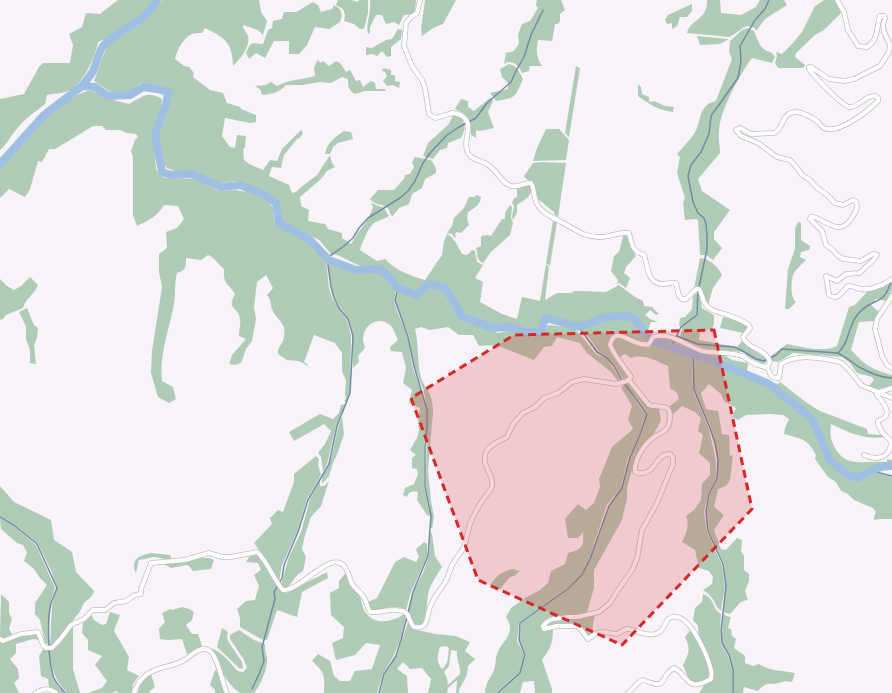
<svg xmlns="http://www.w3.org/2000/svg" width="892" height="693" viewBox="0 0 892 693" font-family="'DejaVu Sans',sans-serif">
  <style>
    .green { fill: #afcbb5; fill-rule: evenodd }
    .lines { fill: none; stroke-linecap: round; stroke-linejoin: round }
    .stream { stroke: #748ba4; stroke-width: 1.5 }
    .river { stroke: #9ebfe2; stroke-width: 8 }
    .street-casing { stroke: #c2bec4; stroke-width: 5.5 }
    .street { stroke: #fff; stroke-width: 4 }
    .marked { fill: #d62828; fill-opacity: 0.2; stroke: #d62828; stroke-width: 3; stroke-dasharray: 8 5; stroke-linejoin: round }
  </style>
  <rect width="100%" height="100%" fill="#f7f3f9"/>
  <g class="green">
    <path d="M118 0H154C142 21 120 33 98 42 95 57 83 85 68 91 61 94 54 93 47 95L45 104C35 112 24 119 16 130 10 137 7 144 0 150V99L24 94 39 67 43 63H70L73 45 69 34 82 27 86 13 100 14Z"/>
    <path d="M162 0H259L261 12 267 21 263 35 258 30 243 25V27C244 30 247 33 248 36 251 46 240 60 233 66 233 43 224 37 205 28L202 33C199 33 195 33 192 34 183 38 177 50 175 59L184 66 189 67 194 73 193 77 210 90 223 93 227 103 240 107 241 109 256 115V122L250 123 225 118 222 136 230 147 235 148 237 135 246 136 245 148 243 149 244 160 249 164 263 170 270 160 277 161 282 149 301 130 303 133 299 139 298 138 284 155 281 168 272 167 269 176 289 185 292 193 296 192 300 188 317 175 330 155 332 163 335 167 327 171 321 179 300 197 301 206 309 210 308 221 325 224 328 229 342 233V238L351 244 358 233 368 219 373 207 371 203 384 208 389 216C384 220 378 220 374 223 368 228 362 243 360 250L377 261 385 259C395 270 411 276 425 280L442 255 444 241 447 234C455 238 458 247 462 254 467 256 469 254 472 250L475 251 477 262 483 265 475 278 483 282 480 302 502 314 517 319 522 297 540 301 546 264 549 267 545 300 557 293H571L574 291 606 292 619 285 635 297 643 301 644 306 652 307 659 314 656 315 650 310 645 315 650 319 658 322H651L648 330 651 336 650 337 636 318 627 314 606 316 579 326 542 316 540 330 535 329 526 331 510 324 493 326 474 319 463 314 451 290 443 284 433 281 428 282 415 291C410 290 404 289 400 287 394 283 392 274 386 270 379 265 370 268 362 266 352 264 340 254 331 254L319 240 281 220 278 203 263 191 246 184 237 181 219 183 193 171H175L167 168 161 161 158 137 167 112 170 96 169 90C161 85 151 84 141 83L127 93H112L94 81 103 56 108 45 139 25 156 8Z"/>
    <path d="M338 0H351L358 2 359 0H368V13L364 29H360L354 24 344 21 345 15 343 9 336 5Z"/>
    <path d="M370 0H416V2L414 14 404 15 399 25 394 22 386 24 382 15H376L370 27V33L368 34C365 24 372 12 370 0Z"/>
    <path d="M425 0H456L443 24 433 28 422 36 421 29Z"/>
    <path d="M537 0H561L565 10 560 14V21L558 24H555L552 41 538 40C536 51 536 57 542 66H530L529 71 522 73C519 65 512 59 504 64L506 53 514 51 519 43 518 35 522 24 530 21 538 8 536 5Z"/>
    <path d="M707 0H720L721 13 741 15 756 7 760 0H784L787 5 765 19 756 31 755 28 747 26C740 29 736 34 729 37L687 33C691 18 708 20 707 0Z"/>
    <path d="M824 0H835L841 13 824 30 815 35 796 53 795 57 805 65 803 68H778L775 63 777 56 776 52 782 54 793 43 802 32 815 6Z"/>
    <path d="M313 2 318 5 321 12 332 9 334 5 340 9 342 16 340 22 329 29 315 27 307 45 299 54H289V41H274L265 58 256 53 249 59 246 53C251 41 251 43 263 44L268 30 272 28 273 21 282 19 284 12H296Z"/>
    <path d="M692 4V11L687 17H680L677 26 672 29V23L667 24 665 20 668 15Z"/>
    <path d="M748 28 754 31C759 42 759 49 772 53L775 57 772 63 752 58C740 74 719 112 719 132 718 139 720 146 720 153L698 179 702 191 730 210 714 232V239L722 248 713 260 706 255H700L698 220 695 219 685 220 683 203 685 198 677 173 680 157 677 154C683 147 689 141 694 134 702 123 697 105 716 101L732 59 729 52 730 41 742 30Z"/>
    <path d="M398 29 402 30 401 39 391 47V56L387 57 382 51 377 56 372 54 366 55V47L372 48 386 40 392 39Z"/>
    <path d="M697 36 729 39 720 44 700 45Z"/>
    <path d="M318 60 321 63 323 61 329 66 336 61 340 63 346 72 350 70 356 81 360 80 363 87 371 81 375 83 376 89H385L386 91H365L355 94C348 90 348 86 348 79L342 77 331 83 320 82 302 85H286C279 93 271 94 262 95L260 89 255 86 266 85 271 82 277 86C289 79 302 80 315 76L314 68 317 61Z"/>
    <path d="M509 64C518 66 519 72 523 79 515 97 516 98 496 101L490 93 508 89V83L502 77 500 69Z"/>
    <path d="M576 66 580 68 569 137 565 133Z"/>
    <path d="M383 68 391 70V75H395V81L400 82 399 88 393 85 387 86 383 81 387 76 385 72 382 71Z"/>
    <path d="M638 84 641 87 642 94 649 97V101L651 102 654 101 665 106 674 107 673 112C659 110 650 105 638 96Z"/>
    <path d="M87 91H93L106 98 129 104C142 97 147 90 162 99L161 114 153 138 156 169 160 175 165 178 195 179 219 191 236 190 252 193 262 197 269 202 273 208 274 219 277 226 308 241 326 259 329 288 332 298 347 320 351 336 350 393 347 401 344 402 346 398 345 393 346 381 342 371V353L335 343 314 335 304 362 308 365V366L299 361 287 360 278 354C277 347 283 344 284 337 287 322 276 320 272 309 270 303 272 302 267 295L273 288 266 275 257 282 254 307 256 319 252 341 246 349 241 363 235 365 229 364 232 355 246 339 239 336C239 331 241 324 240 319 238 306 226 310 235 294 228 282 223 285 224 269 218 264 215 258 208 255L201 260 186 258C186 267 186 270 177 273 174 284 176 294 174 304 169 331 159 354 162 381L173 387 176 399 169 403 158 397 151 373 152 351 162 287 159 272V254L167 248 166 232 177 228 184 219 178 206 164 205C158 216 148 221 137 226L133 215V157L131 151 135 140 138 137 136 134 127 133 120 130H106L102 126H93L55 149H49L42 162 38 161 30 189 25 197 9 189 0 198V169C27 137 46 106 87 91Z"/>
    <path d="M490 98 493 101 488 112 494 128 480 131 476 130V138L471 135C471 120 469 115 455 109L461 99 468 101V107L474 111Z"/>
    <path d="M453 115H459C466 123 466 129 461 138L448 143 447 148 440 150 433 159 423 156 428 143 449 124Z"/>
    <path d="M546 129H559L569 140 566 160 533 161 537 148Z"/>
    <path d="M344 131 351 132 353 139 338 143 333 147 330 154H325C327 143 335 137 344 131Z"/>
    <path d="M415 157 431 160 436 168V173L425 179 422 188 412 194 409 204 399 208 392 217 388 208C382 204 375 205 370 199L378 190H394L404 179 405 175 410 174 414 167 412 162Z"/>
    <path d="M541 162 566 163 558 217 555 215 554 212 538 199 534 184 526 179 524 176 533 163Z"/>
    <path d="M527 184 530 185C535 195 524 200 517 205V213L513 220 512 217 514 206 512 203 514 198 517 197V189Z"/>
    <path d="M477 195 481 197C480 205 475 208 468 212L467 218 469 225 461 233 457 232 455 234 456 237 455 238 452 234 447 233 452 226 454 218 464 208 469 197H474Z"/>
    <path d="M510 205 512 207 511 217 513 223 510 235 491 252 483 263C476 260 478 254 476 248L481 246V236L487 235 491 236 502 219H505V213Z"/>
    <path d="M553 221 557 222 550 266 546 263Z"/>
    <path d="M798 222 801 223V240L810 246 809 250 801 252 800 257 806 260C802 264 795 270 793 275 791 282 790 297 796 302L789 309H785L788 269 795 249V229Z"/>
    <path d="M626 235C632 241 631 250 636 256L626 267 624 273 630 278 626 288 619 283 617 284 618 280 611 271 614 256 619 252 623 236Z"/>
    <path d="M700 258C709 258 718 267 722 275L713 288 708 305 706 303 701 288 696 287 694 289Z"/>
    <path d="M328 259 330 262C338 265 348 270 357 271 381 273 381 266 396 289L394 300 397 311 408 338 412 365 422 394 426 411V428L424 447V487L430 516 427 515 417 500 418 492C413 491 409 491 407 497L403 495 405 488 414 484 418 474 417 469 412 468V458L416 455 410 450 417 438 419 430 418 419 420 408 409 403 412 390 403 383 406 368 402 352 391 351 390 347 398 340C396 336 394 329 391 326 380 315 364 324 363 338 363 341 364 345 365 348L358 356 359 362 353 368C352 351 354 336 349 321 346 312 337 306 334 297 329 285 329 272 328 259Z"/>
    <path d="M30 277 38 285C34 295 26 298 23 308L6 315 2 320 0 319V279L7 286 14 290 21 286Z"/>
    <path d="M892 282V290L886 301 876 299 871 305 879 312 874 321 859 322 851 350C866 366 871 369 892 375V386L879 389 868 387 874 380 872 377 857 373 850 363 842 357 793 353 778 362 772 361 771 356 787 344C803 347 822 353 837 346L849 307 855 305 869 290 881 287Z"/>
    <path d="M428 288 444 290 460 319 498 333 513 330 532 337 543 334 548 325 573 328 578 332 596 354 607 359 622 381 619 383 611 372 587 353 580 343 557 337 552 346 544 347 534 360 496 345 479 346 473 335H459L448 327 430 330 421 327 415 329C419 345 417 362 421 378 423 384 427 389 430 394 433 402 434 414 432 422L428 471 431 501 434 517 432 528H430L431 514 426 487 427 410 424 392 414 365 409 336 398 310 396 300 398 291 415 297Z"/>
    <path d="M699 293 702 308 714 315V324L712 329 700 332 699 340 737 347 742 341 746 345 765 358 766 362 763 364 752 359 743 352 705 349 680 338 682 328 679 325 680 318 685 317 692 309 693 296 695 294Z"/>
    <path d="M27 308 34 325 38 328 37 338 34 345 36 364 30 363V350L26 339V326L19 312Z"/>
    <path d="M627 317 634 320 649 340 647 343 642 344 618 333 611 338 610 348 612 354 628 377 624 380 614 365 607 357 598 351 589 337 580 328 607 319Z"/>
    <path d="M723 317 736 320 747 326V328L743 333 720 328Z"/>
    <path d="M619 336 637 345 649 348 653 343 692 356 693 391 709 429 716 461V480L708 494 704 512 707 532 722 565 725 587 721 611C713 604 716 598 703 590L712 584 713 577 709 571 699 568 695 550 682 542C686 533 690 526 686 516L694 510 701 500 702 484 710 475V463L699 453 703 435 698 431 701 418 695 412 682 406 673 414 670 406 679 399 677 393 670 388 668 366C656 361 644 353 631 358L625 354 618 358 612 345 613 339Z"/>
    <path d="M658 337 667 338 684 345 723 354 732 360 748 363 747 371 774 383 778 384 780 382 807 403 820 411 867 429 868 434 882 435 885 437C864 440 850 433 831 424 830 435 830 438 835 448 846 469 867 460 887 462V459L892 460V465L887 464 857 477 847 472 832 460 812 418 772 385 762 380 714 359 655 341 654 339Z"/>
    <path d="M694 356 714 362 768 385 811 420 830 461 847 475 859 479 873 472 892 477V519H880L874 520V517L876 512 873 508 854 500 848 494 841 491 836 482 828 477 815 459 816 455C807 438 802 439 784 434L785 428 789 419 783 415 771 414 746 415 738 420 732 417 736 408 724 401 721 394 709 384 701 393 706 409 718 411 722 434 729 435 730 456 733 455 730 480 726 486 718 489 714 507 724 515 714 530 721 549 726 550 737 538 742 540 741 551 744 556V570L749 574V581L745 591 748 600C739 600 736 609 730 614L723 612 726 586 724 564 709 531 707 511 710 494 718 479V459L715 442 711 427 694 390Z"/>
    <path d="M629 382C637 394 644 407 659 409L661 420 657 428 633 467 627 488V499L622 520 594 570V588L586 615 560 617 542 625V630L553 628C553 643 551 648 542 660L552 689V693H535L534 681 523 682 520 693H498L521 672 526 655 519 640 521 623 570 588 583 575 600 534 609 506 623 487 630 457 641 435 648 413 626 384Z"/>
    <path d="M625 385 640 407 646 414 639 436 628 458 621 488 607 505 589 559 582 575 569 587 519 623 517 641 525 656 520 672 495 693H485C486 680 490 680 494 670 496 665 495 659 497 654 502 640 517 634 506 617L511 608 525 598 540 590 548 583 551 571 565 564 568 553C582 549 584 547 583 532L578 538H568L565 519 578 504 586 510 594 503 600 487 599 479 612 447 633 429 628 419 632 406 621 387Z"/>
    <path d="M346 404 336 426 327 464 323 472 321 457 318 453 325 444 331 431 324 424 294 441 289 432 320 414 333 419 339 413 341 405Z"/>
    <path d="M342 417 344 434 338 452 333 463 329 476 322 484C321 475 327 471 330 463 335 448 335 432 342 417Z"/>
    <path d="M316 456 319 459 318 465 321 475 307 499 297 532 282 565 279 582 270 565 254 543 272 524 270 518 278 510 283 512 294 482V474Z"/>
    <path d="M320 481V486H324L329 481 321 506 311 517 305 535 302 549 306 557 303 571C295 575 293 582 287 588H284L281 584 289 557 301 532 310 499Z"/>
    <path d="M0 486 14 502 51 520 54 540 72 552 76 572 94 591C92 598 88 599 84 603 82 606 81 611 78 614 70 625 61 635 52 646H50L52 604 57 587 51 570 38 544 15 525 0 516Z"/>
    <path d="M0 518 15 527 36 545 55 588 50 604 48 644 45 643 40 620 35 614V603L47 585 39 577 34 569 24 561 27 552 23 545 17 543 1 529Z"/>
    <path d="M430 532 432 534 435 556 442 567C437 575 429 586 428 595 426 605 428 617 421 626L414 625 408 613 413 592 423 573 429 556Z"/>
    <path d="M424 542 427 544V557L411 592 406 610C395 603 385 610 373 611L370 608 368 602 377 598 395 562 404 557 416 562 419 557 416 549Z"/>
    <path d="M151 553 170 555 172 560 154 557 139 560 136 573C130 560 139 555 151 553Z"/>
    <path d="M256 554 262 559 281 590 286 593 327 572 328 578 302 592 297 617 277 610 267 640 261 639 240 627V618L237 609 246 601 255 600 259 586 254 575 261 570 258 563 246 562 249 557Z"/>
    <path d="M200 558H209L214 560 211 569 193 571 188 565 171 568 164 564Z"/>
    <path d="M513 569 520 571 514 576 510 577 500 589 490 585C496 576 502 571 513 569Z"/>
    <path d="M346 573C347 576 348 581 350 585 352 589 357 592 360 597 362 601 362 607 365 612 374 626 393 622 404 614L406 617 400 641 394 655 383 674 377 693H324C325 677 325 672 312 661L318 654 330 661 334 676 340 681H350L355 671 372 669 380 645 366 643 355 655 336 660 332 643 343 638 344 627 331 615 330 593 339 588V581Z"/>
    <path d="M1 594 9 602V613L12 619 9 629 12 634 3 639 0 637Z"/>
    <path d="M703 594C716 599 711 608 721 614L720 631 721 644 728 656 732 670V693H699L704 685 712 679 699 637 698 626 693 620 695 608 702 602Z"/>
    <path d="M182 607 189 609 194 612 192 620 186 625 192 634H198L202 646 187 654 182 639 168 640 160 639 159 629 165 622 162 613 170 609 172 610Z"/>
    <path d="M110 612 120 615 114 631 129 657 127 670 139 676 133 684 132 693H118L117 691 112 693H88L102 688 107 681 95 665 102 656 88 650V640L82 633 83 623 91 614 94 620 102 625 106 624Z"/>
    <path d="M723 614 729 617 731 616 728 628 731 629 732 636 736 639 734 648 745 656V663L753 666 759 664C772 672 781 670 795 673L792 682C786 681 784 681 779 683 768 685 767 681 758 691L744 687 743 693H733V669L729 654 722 642V631Z"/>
    <path d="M596 615C590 625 596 632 588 638L579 625 546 627 544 626 545 624 553 620 578 618Z"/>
    <path d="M408 622 414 629 435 634 456 636 470 642 465 651 475 659 468 666 467 675 459 690V693H456L457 680 448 688 447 693H428L431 679 422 668 410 669 403 662 397 669 407 676 408 693H380L385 674 397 655ZM446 646 449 648C447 657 450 662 442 669 436 661 437 657 440 647ZM451 650 457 651C456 660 461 666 460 674L448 685 447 678 444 672 449 666Z"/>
    <path d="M73 627V669L80 693H67C55 680 50 667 50 649 62 649 64 632 73 627Z"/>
    <path d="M222 628 228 632 227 637 228 641 242 662 243 668 242 669 239 668 217 647Z"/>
    <path d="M691 629C695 638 712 666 710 675 709 678 707 679 704 681 698 683 694 682 689 680L683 665C689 653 691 650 685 637Z"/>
    <path d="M239 630 254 640 265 644C264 651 268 656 267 663 266 672 260 686 254 693 250 693 245 693 241 693 236 692 224 677 222 672 216 661 220 656 207 648 220 648 230 663 238 671L243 672 247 668 244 660 230 639V635Z"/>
    <path d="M38 633 39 640 33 639 16 644V653L10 659 18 669 19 678 14 683 19 693H0V640Z"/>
    <path d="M44 648 49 649C49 666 52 681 64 693H58L49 688 48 679 41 676 39 656Z"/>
    <path d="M215 670 218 671 222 685 226 693H215V690L210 685Z"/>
    <path d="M151 674 155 687 150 691V693H138C139 684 143 679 151 674Z"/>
  </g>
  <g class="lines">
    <g class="stream">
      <path d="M699 287 707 249V236L706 224 704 218 698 213 693 202 688 176 691 165 701 152 709 134 711 116 738 78 741 61 740 46 755 20 765 9 769 0"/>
      <path d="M398 288 395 300 408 337 414 366 427 410V427L425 447V487L431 516 428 556 413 592 408 613"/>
      <path d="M579 327 597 352 607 358 614 366 622 380"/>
      <path d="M677 336 697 344 734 347 741 350 756 359 764 361 776 355 782 349 837 353C846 356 851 362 859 367 868 372 881 378 892 378"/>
      <path d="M671 347 681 327 697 315 698 291"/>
      <path d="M838 353C850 342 848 325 858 314 866 304 873 304 882 298 887 294 889 287 891 282"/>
      <path d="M693 355 694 390 710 428 715 443 718 460 717 479 709 494 706 511 708 531 723 564 726 586 721 631 722 643 729 655 733 670V693"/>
      <path d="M872 471 892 476"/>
      <path d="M0 517 15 526 37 544 57 588C55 593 53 598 51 603 47 618 48 663 54 678 57 684 61 688 65 693"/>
      <path d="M252 689 259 674 264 661 262 647 275 599 274 592 282 578 284 565 298 532 308 500 329 464 337 426 350 393 353 336 348 319 339 308 334 298 331 287 327 258 344 246 353 238 359 228 368 218 400 198 408 191 415 181 423 163 430 153 447 135 459 127 476 118 487 103 511 82 516 71 524 57 531 35 543 10"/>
      <path d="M379 693 384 674 396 656 401 640 407 617"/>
      <path d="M497 693 520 673 525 655 519 640 520 623 569 588 582 575 590 559 609 506 622 488 630 457 640 435 647 414 625 384"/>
    </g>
    <g class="river">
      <path d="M82 86C86 81 90 76 93 71 97 63 98 52 104 45 121 28 145 23 157 0"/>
      <path d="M0 164 44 115 82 86 95 87 108 96 130 95 143 87 157 89 168 92 166 105 161 117 155 136 162 172 171 175 192 174 221 187 240 185 263 194 276 203 279 223 309 239 329 260 356 270 380 269 388 276 398 288 416 295 429 284 445 288 455 303 461 316 493 328 511 327 526 332 541 333 545 318 579 327 606 317 627 316 635 319 642 329 653 341 714 361 769 384 812 419 830 460 847 474 858 478C867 472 881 465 892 466"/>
    </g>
    <defs>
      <g id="street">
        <path d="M837 0 844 12 848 30 858 46 867 47C879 40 876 28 880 16H884L885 18 883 25 884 32 890 45 889 52 880 66 854 79 844 81 829 79 811 67H809V69C814 76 843 107 850 107 860 107 863 96 875 96L878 98V101C868 111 838 135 824 128 822 127 820 124 818 122 812 117 802 112 795 112 781 113 784 129 774 133L751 134 740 128 736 130 741 136 758 143 777 157 790 160 798 169 802 175 810 180 817 188 826 194 835 203 843 205 853 200 856 202C858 208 856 211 853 216 841 237 830 223 814 217H811L810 219 822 231 826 245 833 250 838 256 844 259 861 261 873 254 877 255C874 262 865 266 860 273L846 274 837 281 826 276 829 295C838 301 842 292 848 286 853 286 856 288 861 289 872 290 883 285 892 279"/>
        <path d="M892 296 877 319 875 329 882 356 887 365 892 368"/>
        <path d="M767 367C770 374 771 379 779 378L781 364C798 353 819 358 837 361L842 363 850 371 861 385 892 398"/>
        <path d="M864 455C877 461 891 458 891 441L882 432 878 424V421C880 420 883 419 885 417 891 411 881 400 877 395V393L892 388"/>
        <path d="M0 639 3 641 21 634 38 632 43 645 46 648H52L62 637 71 625 84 619 93 610H105L114 603 126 601 135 595 141 594V589L151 563 185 560 209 553 222 557H231L257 552C269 563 272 578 283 590 300 592 331 548 345 567 349 572 349 578 352 584 355 589 361 592 364 598 367 602 367 608 370 612 380 613 401 606 407 614 410 618 410 623 414 627 429 630 426 617 430 607 432 603 434 598 437 594 441 588 446 583 448 576 450 571 451 566 454 562 457 556 464 550 465 544 468 533 468 526 474 515 477 509 481 502 485 497 487 494 490 491 492 487 495 475 480 465 486 452 490 444 500 441 507 437L513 424 523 413 535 407 544 398 558 393 572 382 584 379 616 384 627 381 631 377C624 366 615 357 610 345 616 322 631 348 649 344L653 337C669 331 687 346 702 351 715 354 730 351 742 356 745 357 747 359 750 361 755 364 761 367 767 367L770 362C766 348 748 350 743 337L750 328 749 325C743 321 736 318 730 316 722 312 713 313 707 306 702 301 703 295 699 289H696L686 299H682L679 296 676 283C671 282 668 284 663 284 647 284 648 266 644 255 632 251 632 245 629 233 620 231 608 238 598 237 583 237 574 228 561 222 551 216 543 214 537 204 533 197 535 189 531 183 524 182 519 188 511 186 501 183 497 170 488 165 482 160 472 161 468 153 461 140 476 125 462 116 459 114 456 113 453 113 447 114 441 117 435 118L429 114 425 88 422 80 412 66 404 46 406 23 411 17 417 13 420 0"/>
        <path d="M36 693C44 688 49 688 56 693"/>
        <path d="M134 693C136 686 140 680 146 675 156 667 171 667 183 661 191 657 199 644 210 651 218 657 222 683 227 693"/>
        <path d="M628 693 640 681 643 680C670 691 658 677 674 668 691 677 685 693 711 679 711 676 712 673 711 670 708 657 692 619 677 617 663 615 667 629 658 633 647 638 637 629 626 629L617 634C602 632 601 629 588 639L578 626H557L544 629 543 626 548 621 553 619 568 617H577L599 612 610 603 616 593 632 570 637 559 642 530 657 503 673 464V458L670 454C654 453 656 479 635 472 634 460 644 444 654 437 658 434 664 433 667 428 670 424 672 412 667 408 665 406 655 407 649 405L629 380"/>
      </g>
    </defs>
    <use href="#street" class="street-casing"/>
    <use href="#street" class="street"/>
  </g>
  <path class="marked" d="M714 330 752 509 622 645 478 580 411 398 514 335Z"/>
</svg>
